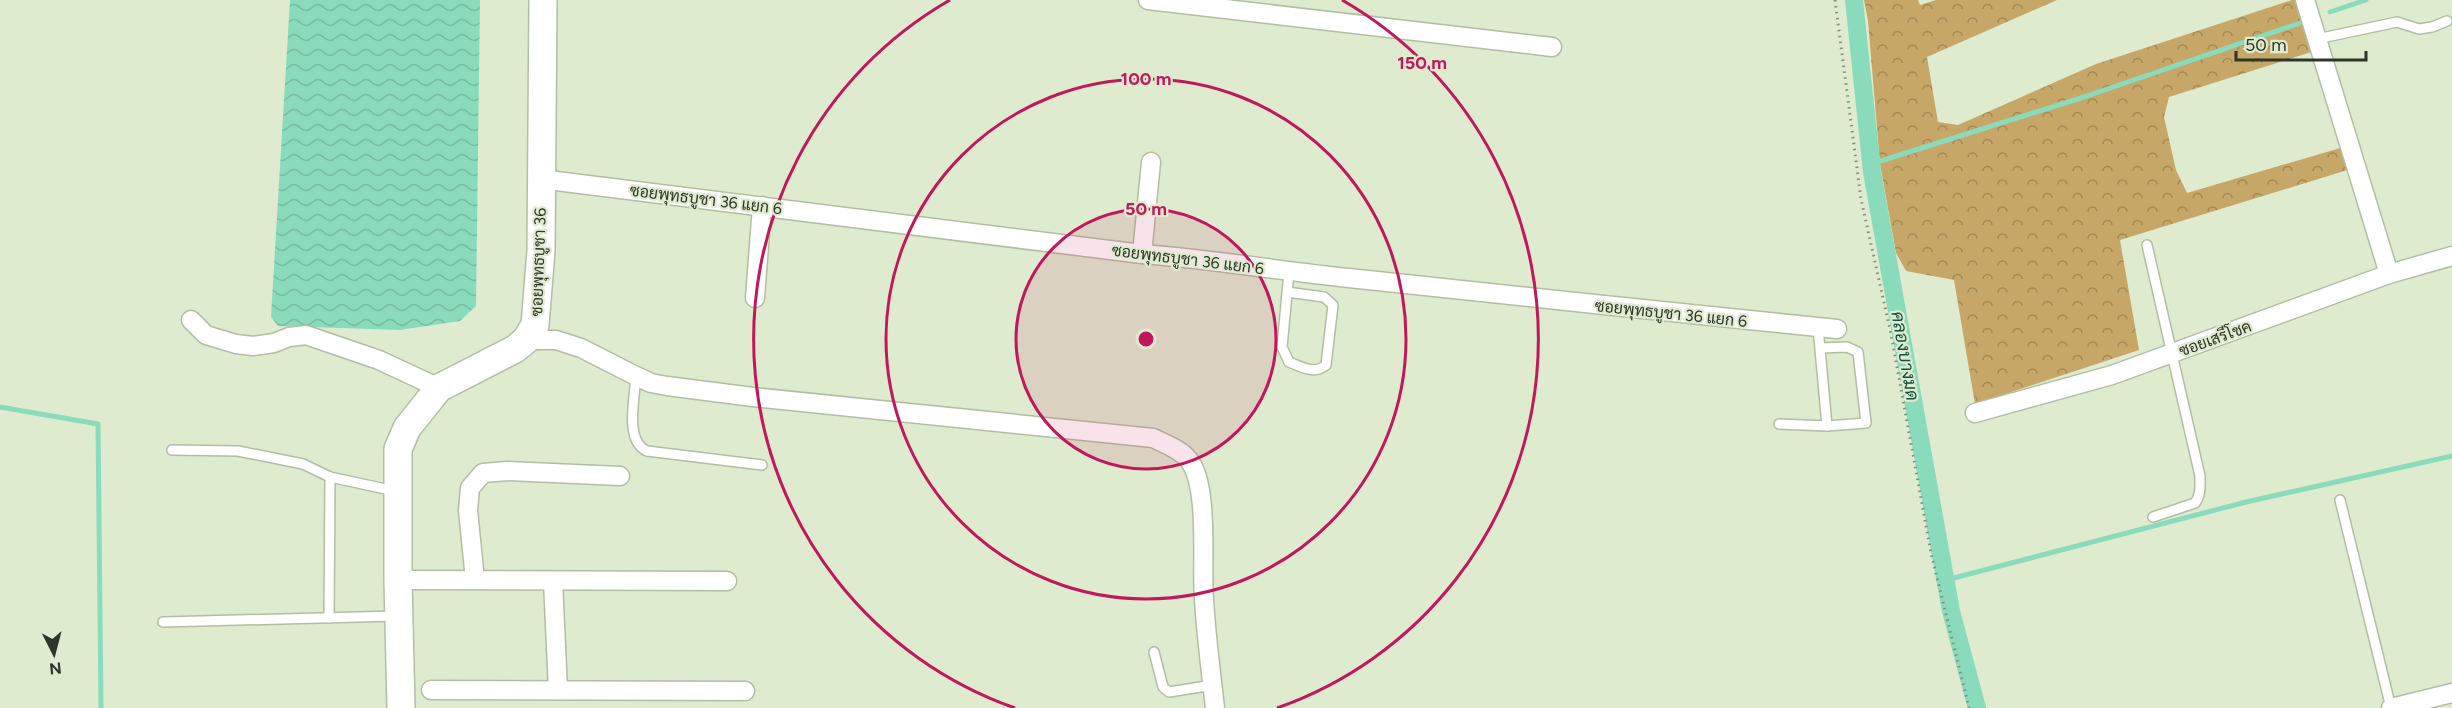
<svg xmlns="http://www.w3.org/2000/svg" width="2452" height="708" viewBox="0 0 2452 708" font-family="Figtree,Sarabun,sans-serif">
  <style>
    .forest { fill: url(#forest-crowns) }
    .water { fill: url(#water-waves) }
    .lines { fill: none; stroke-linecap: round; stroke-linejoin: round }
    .stream { stroke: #8adabc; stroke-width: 5 }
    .canal { stroke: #8adabc; stroke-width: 18 }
    .lane-casing { stroke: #b2bea2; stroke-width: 12 }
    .street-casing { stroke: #b2bea2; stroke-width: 21 }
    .secondary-casing { stroke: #b2bea2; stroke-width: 30 }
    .path { stroke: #858d7a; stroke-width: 3; stroke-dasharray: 1.5 4.5; stroke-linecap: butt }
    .lane { stroke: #fff; stroke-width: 9 }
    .street { stroke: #fff; stroke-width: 18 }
    .secondary { stroke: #fff; stroke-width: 27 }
    .ring { fill: none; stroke: #c2185b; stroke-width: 3 }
    .labels { text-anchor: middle; stroke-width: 4.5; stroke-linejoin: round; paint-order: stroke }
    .street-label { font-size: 16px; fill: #30352a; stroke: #dfebcf }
    .water-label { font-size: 18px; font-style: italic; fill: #0f513e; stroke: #dfebcf }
    .centre { fill: #c2185b; stroke: #dfebcf; stroke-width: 3 }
    .ring-label { font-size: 18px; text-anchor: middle; font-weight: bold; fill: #c2185b; stroke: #dfebcf; stroke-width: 4.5; stroke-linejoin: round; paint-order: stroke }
  </style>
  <defs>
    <pattern id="forest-crowns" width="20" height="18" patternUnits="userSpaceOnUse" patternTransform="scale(1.5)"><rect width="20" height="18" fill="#c6a767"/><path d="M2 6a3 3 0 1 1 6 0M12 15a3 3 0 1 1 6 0" fill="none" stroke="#a18955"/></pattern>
    <pattern id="water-waves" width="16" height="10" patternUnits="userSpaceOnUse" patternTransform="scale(1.5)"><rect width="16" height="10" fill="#8adabc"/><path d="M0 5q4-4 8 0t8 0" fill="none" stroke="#77bca2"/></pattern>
  </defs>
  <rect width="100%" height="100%" fill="#dfebcf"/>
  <path class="forest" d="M1864 0H1918L1920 5 1936 0H2057L1927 57 1938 122 1958 125 2096 64 2292 0H2308L2324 48 2169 97 2164 117 2176 170 2187 193 2347 146 2354 168 2120 240 2139 350 1975 404 1954 280 1906 271 1896 253 1880 164 1868 21Z"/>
  <path class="water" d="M290 0H480L476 306 460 321 400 330 278 326 271 317Z"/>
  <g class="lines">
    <g class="stream">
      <path d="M2330 12 2366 0"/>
      <path d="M1871 164 2087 96 2303 22"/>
      <path d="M0 407 98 424 101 708"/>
      <path d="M1946 580 2246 502 2452 456"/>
    </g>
    <path class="canal" d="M1854 0 1872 172 1951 611 1977 708"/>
    <defs>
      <g id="lane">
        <path d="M2317 39 2397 22 2419 29 2432 27 2447 21"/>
        <path d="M2147 245 2200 476C2200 486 2201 495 2195 503L2153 517"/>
        <path d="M1287 292 1324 297 1333 305 1326 365C1314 375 1302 367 1289 362L1282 347 1289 272"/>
        <path d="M1821 348 1847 347 1858 352 1866 423 1827 426"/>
        <path d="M636 376C635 397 624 441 647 451L762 465"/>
        <path d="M1779 424 1827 426 1818 327"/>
        <path d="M172 450 238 451 303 464 330 477 395 491"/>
        <path d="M2340 500 2391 708"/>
        <path d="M329 618 330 477"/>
        <path d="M163 622 396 616"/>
        <path d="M1154 652 1163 687 1169 692 1213 685"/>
      </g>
      <g id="street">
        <path d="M1148 0 1552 47"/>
        <path d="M2305 0 2389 274"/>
        <path d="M540 179 1142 254C1211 259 1280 271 1349 278 1512 296 1674 312 1837 329"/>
        <path d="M1142 254 1151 162"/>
        <path d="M755 298 762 206"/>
        <path d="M191 320 206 335 236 344 253 346 274 343 289 337 306 335 379 360 439 388"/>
        <path d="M526 340H556L581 348 636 376 651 383 667 386 753 397 1153 438C1165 444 1180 449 1188 459 1210 484 1201 566 1204 599 1206 635 1211 672 1215 708"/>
        <path d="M1975 413 2112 375 2389 274 2452 256"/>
        <path d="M398 580 727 581"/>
        <path d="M475 580 468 510 470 488 483 473 507 471 620 476"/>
        <path d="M553 581 558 690"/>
        <path d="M431 690 745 691"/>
        <path d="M2391 708 2452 693"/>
      </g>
      <path id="secondary" d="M401 708 398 580V449L407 428 439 388 515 349 526 340 535 325 541 251 543 0"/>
    </defs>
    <use href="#lane" class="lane-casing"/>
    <use href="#street" class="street-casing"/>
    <use href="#secondary" class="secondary-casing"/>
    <path class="path" d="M1835 0 1861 199 1891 334 1931 553 1969 708"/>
    <use href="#lane" class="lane"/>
    <use href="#street" class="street"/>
    <use href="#secondary" class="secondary"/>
  </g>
  <circle cx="1146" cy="339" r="130" fill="#c2185b" fill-opacity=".12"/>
  <g class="ring">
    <circle cx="1146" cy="339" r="130"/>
    <circle cx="1146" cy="339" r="260"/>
    <path d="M1015 708A391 391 0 0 1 950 0M1342 0A391 391 0 0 1 1277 708"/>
  </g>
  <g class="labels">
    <g class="street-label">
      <text transform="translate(706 199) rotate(7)" y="6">ซอยพุทธบูชา 36 แยก 6</text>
      <text transform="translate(1188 259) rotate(7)" y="6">ซอยพุทธบูชา 36 แยก 6</text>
      <text transform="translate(538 262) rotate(-88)" y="6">ซอยพุทธบูชา 36</text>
      <text transform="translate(1671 313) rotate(6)" y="6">ซอยพุทธบูชา 36 แยก 6</text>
      <text transform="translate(2215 338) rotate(-20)" y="6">ซอยเสรีโชค</text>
    </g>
    <g class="water-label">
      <text transform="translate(1905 356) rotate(80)" y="6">คลองบางมด</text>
    </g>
  </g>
  <circle cx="1146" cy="339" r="9" class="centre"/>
  <g class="ring-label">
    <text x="1422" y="69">150 m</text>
    <text x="1146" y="85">100 m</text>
    <text x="1146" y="215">50 m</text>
  </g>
  <g transform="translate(54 654) rotate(174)" stroke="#dfebcf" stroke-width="4.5" paint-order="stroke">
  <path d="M0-4.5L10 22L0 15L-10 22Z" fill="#30352a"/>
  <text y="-9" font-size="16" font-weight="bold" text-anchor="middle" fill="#30352a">N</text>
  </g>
  <path d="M2236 51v9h130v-9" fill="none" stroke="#30352a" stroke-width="3"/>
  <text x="2245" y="51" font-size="18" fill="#30352a" stroke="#dfebcf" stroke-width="4.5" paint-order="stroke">50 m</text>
</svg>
